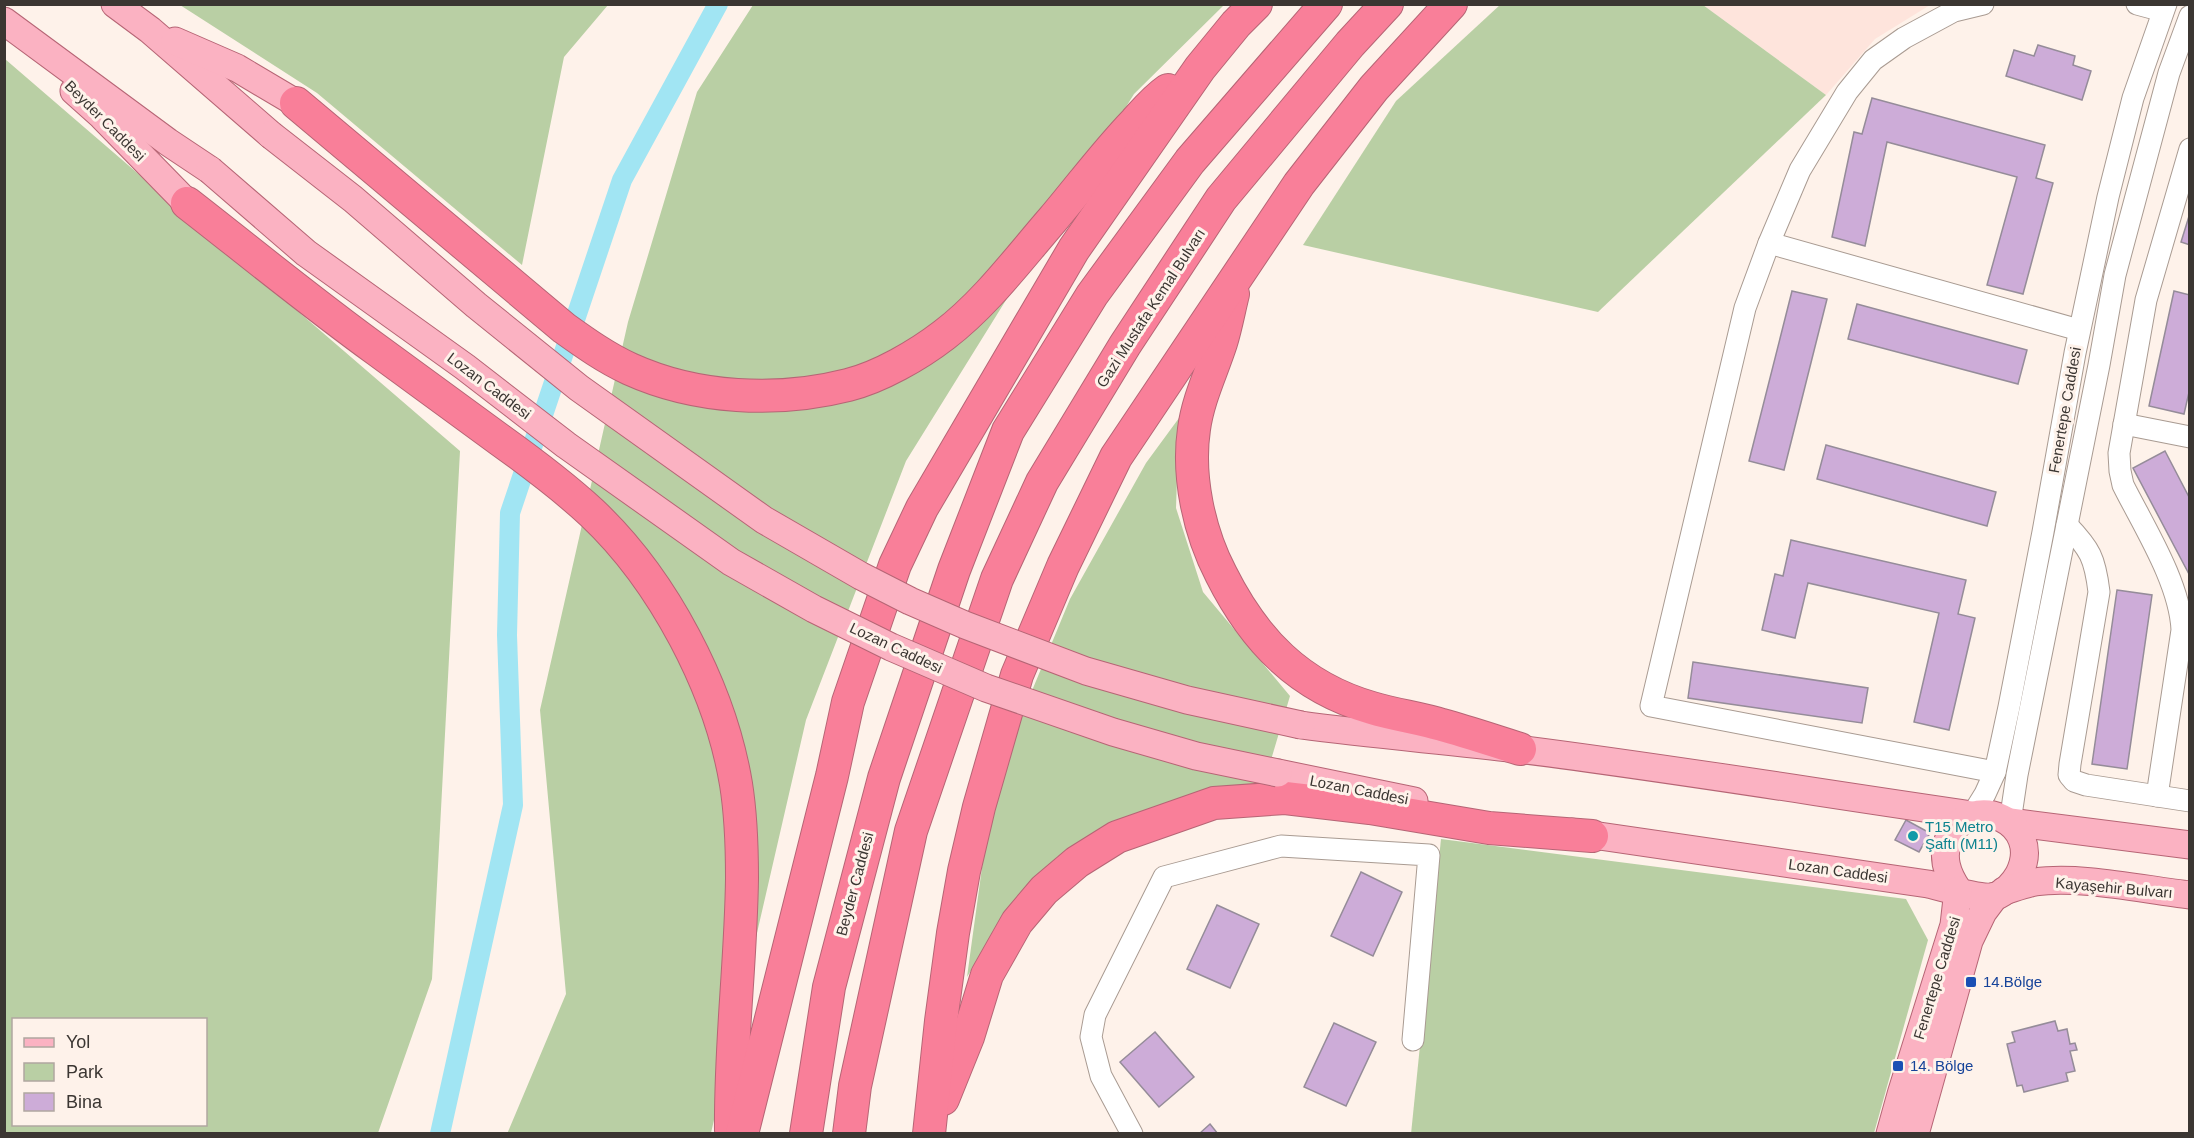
<svg xmlns="http://www.w3.org/2000/svg" width="2194" height="1138" viewBox="0 0 2194 1138" font-family="Helvetica,sans-serif">
  <style>
    .education { fill: #fee4dc }
    .green { fill: #b9cfa4; fill-rule: evenodd }
    .lines { fill: none; stroke-linecap: round; stroke-linejoin: round }
    .canal { stroke: #a1e5f3; stroke-width: 20 }
    .building { fill: #cdacd8; stroke: #958c99; stroke-width: 1.5 }
    .minor-casing { stroke: #a99b92; stroke-width: 23 }
    .major-casing { stroke: #b66575; stroke-width: 29 }
    .highway-casing { stroke: #b66575; stroke-width: 34 }
    .minor { stroke: #fff; stroke-width: 21 }
    .major { stroke: #fbb2c2; stroke-width: 27 }
    .highway { stroke: #f97f99; stroke-width: 32 }
    .major-bridge-casing { stroke: #b66575; stroke-width: 29; stroke-linecap: butt }
    .major-bridge { stroke: #fbb2c2; stroke-width: 27 }
    .culture-dot { fill: #0f9aa8; stroke: #fef2ea; stroke-width: 2 }
    .transit-dot { fill: #1a4fb4; stroke: #fef2ea; stroke-width: 2 }
    .labels { text-anchor: middle; stroke-width: 6; stroke-linejoin: round; paint-order: stroke }
    .street-label { font-size: 15px; fill: #3b3632; stroke: #fef2ea }
    .culture-label { font-size: 15px; fill: #0d838f; stroke: #fef2ea; text-anchor: start }
    .transit-label { font-size: 15px; fill: #164399; stroke: #fef2ea; text-anchor: start }
  </style>
  <rect width="100%" height="100%" fill="#fef2ea"/>
  <path class="education" d="M1703 5H1930L1875 39 1826 95Z"/>
  <g class="green">
    <path d="M1501 4 1703 5 1826 95 1598 312 1303 245 1396 101Z"/>
    <path d="M180 5H608L564 57 522 265 317 93Z"/>
    <path d="M753 5H1224L1134 94 906 461 806 720 711 1133 507 1134 566 994 540 710 628 322 697 92Z"/>
    <path d="M5 59 460 451 432 979 378 1133H5ZM14 1020H206V1124H14Z"/>
    <path d="M1179 418 1176 508 1203 592 1290 696 1262 790 1108 824 1057 857 1011 906 967 977 984 853 1009 746 1070 599 1146 463Z"/>
    <path d="M1441 839 1906 899 1928 940 1874 1133 1411 1134Z"/>
  </g>
  <g class="lines">
    <path class="canal" d="M440 1134 513 805 507 635 510 513 622 180 718 4"/>
  </g>
  <g class="building">
    <path d="M2038 45 2075 56 2073 65 2091 71 2082 100 2006 76 2014 50 2034 56Z"/>
    <path d="M1872 98 2045 145 2036 178 2053 183 2023 294 1987 285 2017 177 1887 142 1865 246 1832 237 1854 132 1862 134Z"/>
    <path d="M2190 213V245L2181 242Z"/>
    <path d="M1792 291 1827 299 1784 470 1749 461Z"/>
    <path d="M2174 291 2190 295V388L2184 414 2149 406Z"/>
    <path d="M1857 304 2027 350 2018 384 1848 339Z"/>
    <path d="M1826 445 1996 492 1987 526 1817 479Z"/>
    <path d="M2165 451 2190 499V576L2133 468Z"/>
    <path d="M1791 540 1966 580 1958 614 1975 618 1949 730 1914 722 1939 613 1808 583 1795 638 1762 630 1775 574 1783 576Z"/>
    <path d="M2117 590 2152 595 2127 769 2092 764Z"/>
    <path d="M1693 662 1868 688 1862 723 1688 698Z"/>
    <path d="M1906 820 1930 833 1919 852 1895 840Z"/>
    <path d="M1361 872 1402 892 1373 956 1331 936Z"/>
    <path d="M1217 905 1259 924 1230 988 1187 969Z"/>
    <path d="M2055 1021 2058 1031 2067 1029 2070 1044 2075 1043 2077 1050 2070 1051 2075 1071 2066 1073 2068 1081 2024 1092 2022 1085 2017 1086 2007 1044 2015 1042 2012 1032Z"/>
    <path d="M1334 1023 1376 1042 1346 1106 1304 1087Z"/>
    <path d="M1155 1032 1194 1077 1159 1107 1120 1062Z"/>
    <path d="M1210 1124 1218 1134H1199Z"/>
  </g>
  <g class="lines">
    <defs>
      <g id="minor">
        <path d="M1983 4 1954 11 1904 38 1873 60 1847 92 1800 170 1769 243 1745 308 1651 706 1995 772"/>
        <path d="M2137 4 2163 11"/>
        <path d="M1769 243 2079 330"/>
        <path d="M2124 424 2190 437"/>
        <path d="M2067 525C2090 549 2095 558 2099 592L2070 764 2069 775 2074 781 2086 785 2190 801"/>
        <path d="M2157 796 2182 630C2180 583 2144 527 2123 485L2120 471 2119 453 2146 300 2190 149"/>
        <path d="M1972 815 1985 794 1995 772 2009 707 2043 532 2075 353 2108 197 2133 98 2166 4"/>
        <path d="M2010 822 2017 775 2099 365 2115 275 2169 73 2190 16"/>
        <path d="M1132 1134 1101 1076 1091 1037 1095 1015 1164 877 1281 846 1429 855 1413 1040"/>
      </g>
      <g id="major">
        <path d="M115 4 150 30 271 135"/>
        <path d="M4 21 168 142 210 170"/>
        <path d="M175 41 237 68 296 103"/>
        <path d="M74 91 102 116 187 203"/>
        <path d="M1301 725C1373 735 1445 740 1518 749 1669 768 1820 793 1972 815"/>
        <path d="M1278 773 1414 801"/>
        <path d="M2010 822 2190 845"/>
        <path d="M1572 832 1928 884C1944 887 1981 901 1996 896 2005 893 2014 883 2019 874 2045 822 1970 789 1949 838 1941 857 1947 874 1958 890"/>
        <path d="M2004 891C2014 888 2025 884 2035 882 2078 875 2145 890 2190 895"/>
        <path d="M1890 1134 1902 1091 1954 925 1958 890"/>
        <path d="M1915 1134 1969 941 1983 912 1995 896"/>
      </g>
      <g id="highway">
        <path d="M296 103 564 328C585 343 606 358 630 369 696 399 777 403 848 385 880 377 918 355 944 335 986 303 1019 258 1053 219 1080 187 1106 152 1135 122 1145 111 1155 99 1168 90"/>
        <path d="M187 203C250 252 312 303 377 350 418 380 459 410 500 440 532 463 564 487 592 513 663 580 720 688 736 784 741 815 742 846 742 878 741 962 730 1045 731 1130"/>
        <path d="M1233 294C1229 310 1226 327 1221 343 1212 371 1198 399 1194 429 1187 476 1199 532 1221 574 1254 640 1299 687 1372 708 1395 715 1419 718 1442 725 1468 732 1494 741 1520 749"/>
        <path d="M943 1099 968 1037 987 975 1017 922 1044 890 1077 862 1117 837 1214 803 1285 798 1370 808 1489 828 1592 836"/>
        <path d="M742 1134 832 776 848 702 895 565 922 508 1074 249 1200 68 1236 24 1256 4"/>
        <path d="M806 1134 829 987 884 778 954 570 1008 431 1092 295 1190 161 1326 4"/>
        <path d="M849 1134 855 1086 911 831 997 579 1042 482 1125 345 1221 199 1350 44 1387 4"/>
        <path d="M929 1134 941 1021 953 933 964 871 979 807 1017 675 1063 566 1116 457 1299 184 1374 88 1451 4"/>
      </g>
    </defs>
    <use href="#minor" class="minor-casing"/>
    <use href="#major" class="major-casing"/>
    <use href="#highway" class="highway-casing"/>
    <use href="#minor" class="minor"/>
    <use href="#major" class="major"/>
    <use href="#highway" class="highway"/>
    <defs>
      <g id="major-bridge">
        <path d="M271 135 353 199 476 305 579 388 764 520 861 576 910 601 965 625 1086 671 1187 700 1301 725"/>
        <path d="M210 170 306 253 465 367 566 445 731 562 814 609 891 647 986 688 1113 732 1196 756 1278 773"/>
      </g>
    </defs>
    <use href="#major-bridge" class="major-bridge-casing"/>
    <use href="#major-bridge" class="major-bridge"/>
  </g>
  <circle class="culture-dot" cx="1913" cy="836" r="6"/>
  <g class="transit-dot">
    <rect x="1965" y="976" width="12" height="12" rx="3"/>
    <rect x="1892" y="1060" width="12" height="12" rx="3"/>
  </g>
  <g class="labels">
    <g class="street-label">
      <text transform="translate(105 121) rotate(45)" y="5">Beyder Caddesi</text>
      <text transform="translate(1151 308) rotate(-57)" y="5">Gazi Mustafa Kemal Bulvarı</text>
      <text transform="translate(489 386) rotate(37)" y="5">Lozan Caddesi</text>
      <text transform="translate(2065 410) rotate(-80)" y="5">Fenertepe Caddesi</text>
      <text transform="translate(896 648) rotate(25)" y="5">Lozan Caddesi</text>
      <text transform="translate(1359 790) rotate(11)" y="5">Lozan Caddesi</text>
      <text transform="translate(1838 871) rotate(8)" y="5">Lozan Caddesi</text>
      <text transform="translate(855 884) rotate(-75)" y="5">Beyder Caddesi</text>
      <text transform="translate(2114 888) rotate(5)" y="5">Kayaşehir Bulvarı</text>
      <text transform="translate(1937 978) rotate(-73)" y="5">Fenertepe Caddesi</text>
    </g>
    <g class="culture-label">
      <text x="1925" y="832">T15 Metro<tspan x="1925" dy="17">Şaftı (M11)</tspan></text>
    </g>
    <g class="transit-label">
      <text x="1983" y="987">14.Bölge</text>
      <text x="1910" y="1071">14. Bölge</text>
    </g>
  </g>
  <rect width="2194" height="1138" fill="none" stroke="#3b3632" stroke-width="12"/>
  <rect x="12" y="1018" width="195" height="108" fill="#fef2ea" stroke="#b0a7a0" stroke-width="1.5"/>
  <rect x="24" y="1038" width="30" height="9" fill="#fbb2c2" stroke="#b0a7a0" stroke-width="1.5"/>
  <text x="66" y="1048" font-size="18" fill="#3b3632">Yol</text>
  <rect x="24" y="1063" width="30" height="18" fill="#b9cfa4" stroke="#b0a7a0" stroke-width="1.5"/>
  <text x="66" y="1078" font-size="18" fill="#3b3632">Park</text>
  <rect x="24" y="1093" width="30" height="18" fill="#cdacd8" stroke="#b0a7a0" stroke-width="1.5"/>
  <text x="66" y="1108" font-size="18" fill="#3b3632">Bina</text>
</svg>
